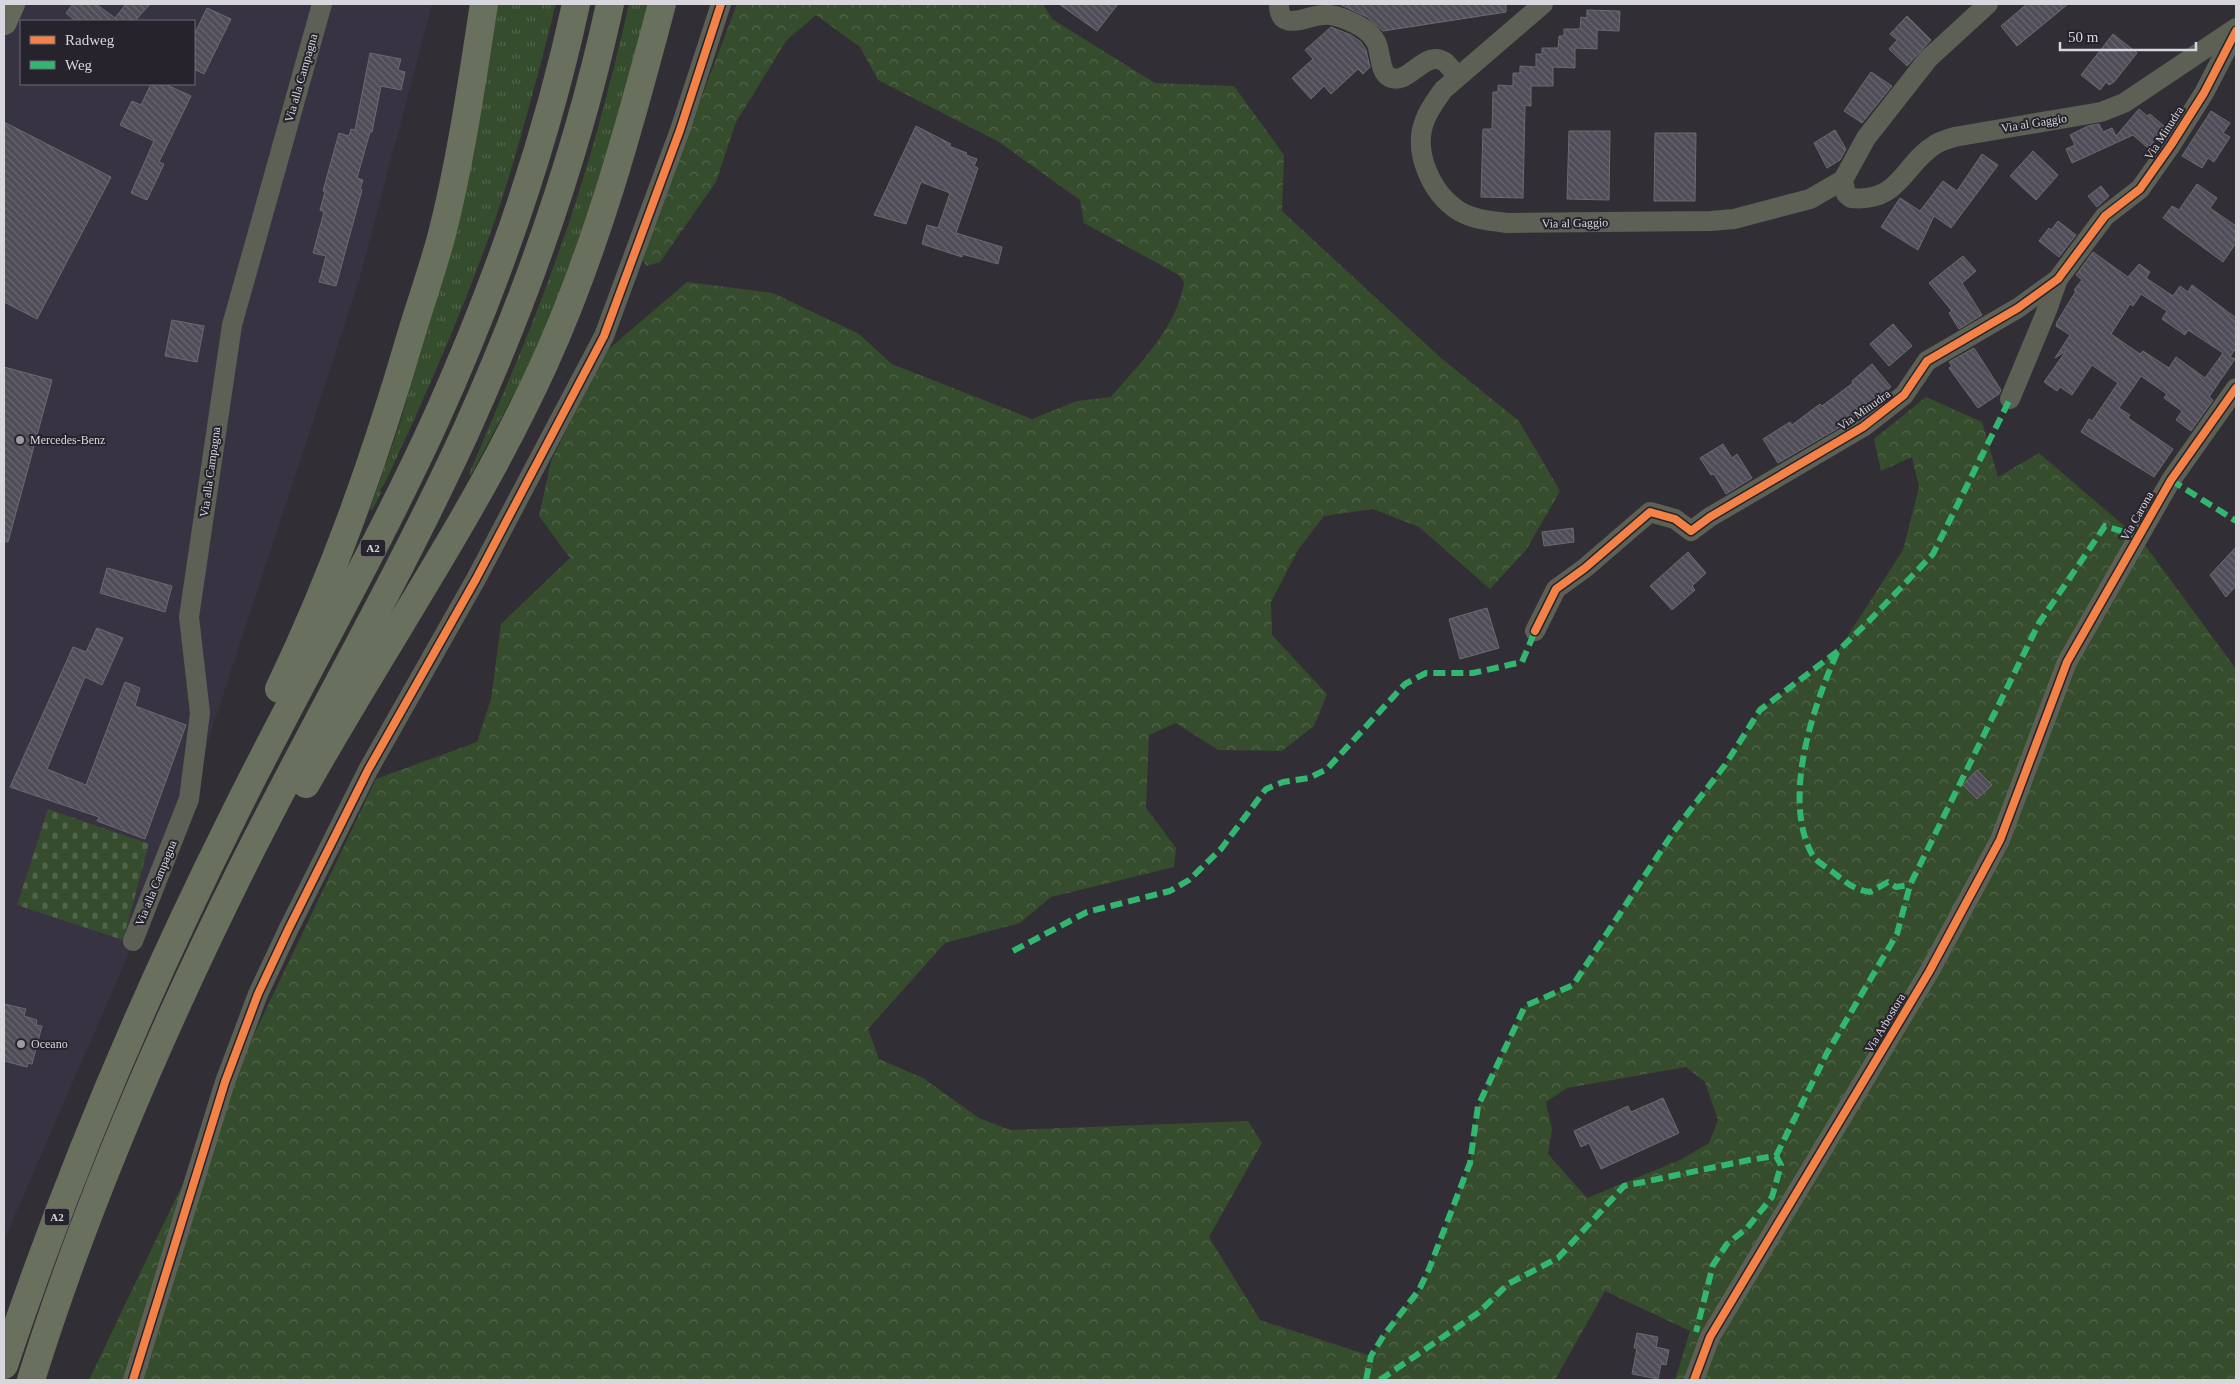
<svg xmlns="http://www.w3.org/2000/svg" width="2240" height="1384" viewBox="0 0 2240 1384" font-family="'Times New Roman',serif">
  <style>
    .built { fill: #383342; fill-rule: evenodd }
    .grass { fill: url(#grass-tufts) }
    .forest { fill: url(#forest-crowns); fill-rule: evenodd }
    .cemetery { fill: url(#cemetery-stones) }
    .building { fill: url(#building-back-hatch); stroke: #6b6a6f; fill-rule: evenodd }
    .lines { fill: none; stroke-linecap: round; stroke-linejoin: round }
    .minor { stroke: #5c6055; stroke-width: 20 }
    .major { stroke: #646a5a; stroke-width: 26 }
    .highway { stroke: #69705e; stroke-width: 28 }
    .quiet { stroke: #33b770; stroke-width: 6; stroke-dasharray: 12 6; stroke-linecap: butt }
    .cycleway-casing { stroke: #26232d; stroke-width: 11 }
    .cycleway { stroke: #f48246; stroke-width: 8 }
    .poi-dot { fill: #9e9ca2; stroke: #26232d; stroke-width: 2 }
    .labels { text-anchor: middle; stroke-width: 4; stroke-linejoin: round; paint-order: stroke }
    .shield { fill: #26232d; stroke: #a3a1a8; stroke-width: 1 }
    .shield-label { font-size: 11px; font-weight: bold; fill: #d8d7dd }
    .street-label { font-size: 12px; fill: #d8d7dd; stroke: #26232d }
    .poi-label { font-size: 12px; fill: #d8d7dd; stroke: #26232d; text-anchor: start }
  </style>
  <defs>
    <pattern id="grass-tufts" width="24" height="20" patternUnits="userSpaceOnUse" patternTransform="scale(1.25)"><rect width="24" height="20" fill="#354c2d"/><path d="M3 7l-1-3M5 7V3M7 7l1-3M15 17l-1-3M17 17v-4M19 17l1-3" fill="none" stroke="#52654b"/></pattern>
    <pattern id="forest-crowns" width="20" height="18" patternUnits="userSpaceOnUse" patternTransform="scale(1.25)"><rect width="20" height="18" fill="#354c2d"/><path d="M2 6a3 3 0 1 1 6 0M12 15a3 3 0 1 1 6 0" fill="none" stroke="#52654b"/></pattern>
    <pattern id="cemetery-stones" width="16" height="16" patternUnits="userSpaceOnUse" patternTransform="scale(1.25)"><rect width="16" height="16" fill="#354c2d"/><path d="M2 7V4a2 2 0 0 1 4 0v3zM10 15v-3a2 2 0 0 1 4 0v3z" fill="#52654b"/></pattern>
    <pattern id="building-back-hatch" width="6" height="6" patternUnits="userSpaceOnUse" patternTransform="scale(1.25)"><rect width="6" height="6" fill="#504d59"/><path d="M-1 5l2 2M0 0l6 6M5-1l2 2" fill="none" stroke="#686670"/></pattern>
  </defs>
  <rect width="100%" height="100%" fill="#312f35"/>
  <path class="built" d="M4 4H432L358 284 189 799 122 969 4 1240ZM21 21H194V84H21Z"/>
  <g class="grass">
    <path d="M496 4H556C537 78 518 153 493 226 461 315 424 400 384 485L380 489 381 493 372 510 370 509 400 423 444 270Z"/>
    <path d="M629 4H651L586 229 528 368 471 475 469 474C497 407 527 341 551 273 584 186 608 95 629 4Z"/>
  </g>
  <path class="forest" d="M737 4H1043L1052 19 1155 83 1234 86 1284 155 1282 211 1441 358 1519 421 1560 491 1526 550 1490 589 1419 527 1373 509 1324 516 1298 550 1271 602 1272 635 1327 694 1314 726 1282 751 1218 750 1176 723 1149 735 1146 808 1176 848 1174 867 1051 897 1020 923 945 943 868 1029 879 1059 923 1078 979 1118 1010 1130 1248 1121 1262 1143 1209 1237 1260 1320 1371 1356 1384 1335 1419 1290 1429 1268 1470 1163 1478 1106 1525 1006 1573 985 1674 831 1725 765 1760 710 1838 651 1903 550 1919 487 1912 457 1881 471 1874 439 1926 397 1982 422 1998 477 2039 453 2142 541 2236 669V1380H1675L1690 1331 1605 1291 1555 1380H89L376 779 477 742 491 699 501 624 570 558 539 516 551 461 604 353 687 282 773 293 859 334 892 364 1032 419 1077 401 1111 397C1139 364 1178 326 1184 282L1179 275 1084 223 1080 200 999 142 878 80 860 47 816 15 786 41 736 122 716 182 660 262 646 266 641 256ZM1686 1067 1705 1082 1718 1120 1709 1143 1680 1160 1587 1198 1548 1154 1552 1130 1546 1102 1567 1088Z"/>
  <path class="cemetery" d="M48 809 149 844 123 940 17 905Z"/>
  <g class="building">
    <path d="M73 4H96L115 18 126 4H150L135 21H76L66 13Z"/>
    <path d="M1059 4H1118L1097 31Z"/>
    <path d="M1339 4H1506V12L1383 31 1367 17Z"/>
    <path d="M2027 4H2068L2017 46 2001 26Z"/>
    <path d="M207 8 231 19 204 74 194 69V35Z"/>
    <path d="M1587 10 1620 11 1619 31 1597 30V49L1575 48V68L1553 67V86H1531V106L1525 105 1523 198 1481 197 1483 129H1492L1493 92H1498V85L1513 86V73H1520V66L1536 67V54H1542V48H1558L1559 36H1564V29H1580L1581 17 1587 18Z"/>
    <path d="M1907 16 1931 40 1907 66 1889 49 1897 40 1890 34Z"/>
    <path d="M1331 27 1351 35 1361 42 1366 50 1370 67 1363 74 1358 69 1331 94 1324 86 1311 99 1292 78 1313 59 1305 50Z"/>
    <path d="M2113 34 2137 53 2114 82 2109 85 2106 82 2100 90 2081 75Z"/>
    <path d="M370 53 401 59 398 70 405 72 401 90 381 86 372 132H370L357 178 363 180 360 189 362 190 336 286 319 282 326 256 313 253 324 212 320 210 325 192 323 191 339 133 349 136 351 129 355 130Z"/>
    <path d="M1871 72 1892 86 1862 123 1844 111Z"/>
    <path d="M151 84H165L191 96 159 162 164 164 147 200 131 193 154 141 120 125 132 101 141 105Z"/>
    <path d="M2139 109 2147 116 2150 114 2166 128 2148 148 2133 135 2072 163 2066 149 2075 145 2070 135 2088 126 2099 124 2103 132 2112 128 2116 136Z"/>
    <path d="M2211 111 2230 123 2223 133 2230 137 2214 162 2208 158 2202 168 2182 156Z"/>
    <path d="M4 122 111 177 37 319 4 302Z"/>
    <path d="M916 126 951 144 949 146 967 153 966 155 977 159 974 166 978 168 956 233 1002 247 998 264 962 254V257L922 244 927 225 938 228 950 193 921 182 906 224 874 215Z"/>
    <path d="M1835 130 1846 149 1840 160 1827 168 1814 143Z"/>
    <path d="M1569 131H1610L1609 200 1567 199Z"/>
    <path d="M1655 133H1696L1695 201H1654Z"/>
    <path d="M2033 151 2058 175 2036 200 2010 176Z"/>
    <path d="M1982 154 1998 165 1951 228 1934 216 1918 250 1881 227 1900 198 1920 211 1943 181 1957 191Z"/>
    <path d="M2197 184 2217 198 2210 208 2236 226V243L2223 262 2163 218 2172 206 2179 210Z"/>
    <path d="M2101 186 2109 196 2097 207 2088 196Z"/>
    <path d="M2058 221 2076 235 2059 257 2039 241 2049 228 2051 230Z"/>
    <path d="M2093 252 2128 277 2139 264 2150 272 2146 278 2173 296 2180 286 2188 292 2192 285 2236 318V348L2230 357 2235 359 2209 397 2213 400 2191 431 2176 420 2182 411 2164 398 2167 394 2141 376 2119 408 2130 415 2128 418 2173 449 2154 477 2081 432 2089 419 2092 421 2118 383 2092 365 2072 395 2060 387 2057 391 2044 382 2066 351 2055 358 2070 335 2056 326 2057 322 2076 291 2074 290 2082 280 2076 275ZM2141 294 2167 311 2162 319 2185 335 2188 330 2223 353 2205 378 2176 357 2169 368 2143 351 2140 354 2111 334 2130 304 2133 306Z"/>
    <path d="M1963 256 1976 271 1962 283 1982 315 1959 329 1949 313 1952 311 1929 283Z"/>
    <path d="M172 320 204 326 197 362 165 356Z"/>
    <path d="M1893 324 1912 346 1889 366 1870 344Z"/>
    <path d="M1974 348 2001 390 1999 394 1978 408 1949 368 1952 366 1949 362Z"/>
    <path d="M1872 364 1891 387 1847 423 1778 463 1763 439 1790 422 1792 425 1820 404 1822 406 1853 383 1852 381Z"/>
    <path d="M4 367 52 380 8 542 4 541Z"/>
    <path d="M1723 444 1732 458 1737 454 1752 478 1726 494 1714 474 1711 475 1700 458Z"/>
    <path d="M1573 528 1574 542 1544 546 1542 532Z"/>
    <path d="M2236 547V586L2226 597 2210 575Z"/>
    <path d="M1688 552 1706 573 1692 586 1695 590 1672 610 1650 586Z"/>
    <path d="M107 568 172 586 165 612 100 593Z"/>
    <path d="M1487 608 1499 648 1460 659 1449 619Z"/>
    <path d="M97 628 123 638 102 685 85 677 47 769 86 785 125 682 140 688 135 706 186 725 145 839 97 821 99 817 10 787 73 647 86 652Z"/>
    <path d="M1977 770 1992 785 1977 799 1963 785Z"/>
    <path d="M4 1004 26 1009 24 1016 37 1020 36 1025 42 1026 32 1064 28 1063 27 1067 4 1061Z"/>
    <path d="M1663 1098 1679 1133 1601 1169 1589 1143 1581 1147 1574 1131 1628 1106 1631 1112Z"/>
    <path d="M1637 1333 1658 1337 1656 1347 1669 1350 1666 1365 1661 1364 1658 1379 1632 1374 1637 1348H1634Z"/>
  </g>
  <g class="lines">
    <g class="minor">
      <path d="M1279 4C1279 34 1307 15 1324 15 1330 14 1336 16 1342 18 1355 23 1369 29 1376 42 1381 51 1379 71 1389 77 1409 87 1424 48 1445 62 1449 66 1454 72 1458 76"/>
      <path d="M1543 4 1443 90C1436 100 1429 109 1425 120 1412 152 1432 194 1459 211 1474 220 1492 221 1508 223L1711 221 1734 219 1810 199 1843 180"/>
      <path d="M1988 4 1928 59 1866 138 1843 180 1846 194 1851 198C1900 203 1903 164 1936 144 1941 141 1948 139 1954 137L2101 112 2124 103 2236 28"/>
      <path d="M2010 399 2047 310 2058 279"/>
      <path d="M1535 631 1556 589 1585 568 1650 512 1675 519 1691 531 1710 517 1863 427 1904 395 1927 361 2018 308 2058 279 2105 216 2140 189 2171 145 2204 93 2236 31"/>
      <path d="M133 941 189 799 200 713 189 617 232 325 322 4"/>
      <path d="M133 1380 225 1082 258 994 289 928 368 770 476 579 604 336 680 130 721 4"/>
      <path d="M1694 1380 1710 1337 1929 972 2000 840 2067 662 2171 480 2236 388"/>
    </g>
    <path class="major" d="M4 22 12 4"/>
    <g class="highway">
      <path d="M279 689C334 575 376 456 411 335 421 302 433 268 442 234 461 159 472 81 484 4"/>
      <path d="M306 784C385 643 478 510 545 362 597 247 630 125 662 4"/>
      <path d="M4 1365C67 1177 144 995 233 817 299 683 374 555 436 419 496 286 545 147 576 4"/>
      <path d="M31 1380C86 1204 161 1031 243 866 316 720 398 579 466 431 528 294 578 151 610 4"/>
    </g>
    <g class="quiet">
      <path d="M2171 480 2236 521"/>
      <path d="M1837 653C1813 707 1781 800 1813 856 1817 862 1828 868 1834 873 1847 883 1853 889 1870 892L1888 882 1896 887 1910 885"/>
      <path d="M1013 951 1087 912 1170 891 1189 880 1221 849 1266 789 1283 782 1309 778 1327 769 1405 684 1426 673H1473L1522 662 1535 631"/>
      <path d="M1776 1156 1827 1053 1897 934 1910 885 2039 623 2105 526 2137 536"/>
      <path d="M1366 1380 1371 1356 1384 1335 1419 1290 1429 1269 1470 1163 1478 1106 1525 1006 1573 985 1674 831 1725 765 1760 710 1838 651 1870 620 1933 554 2010 399"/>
      <path d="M1380 1380 1478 1313 1508 1284 1558 1258 1624 1186 1749 1160 1776 1156 1781 1165 1772 1197 1747 1228 1727 1244 1713 1265 1696 1332"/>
    </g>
    <defs>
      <g id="cycleway">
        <path d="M1535 631 1556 589 1585 568 1650 512 1675 519 1691 531 1710 517 1863 427 1904 395 1927 361 2018 308 2058 279 2105 216 2140 189 2171 145 2204 93 2236 31"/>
        <path d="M133 1380 225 1082 258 994 289 928 368 770 476 579 604 336 680 130 721 4"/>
        <path d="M1694 1380 1710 1337 1929 972 2000 840 2067 662 2171 480 2236 388"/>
      </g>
    </defs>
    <use href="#cycleway" class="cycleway-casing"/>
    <use href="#cycleway" class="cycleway"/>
  </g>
  <g class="poi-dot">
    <circle cx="20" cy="440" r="5"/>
    <circle cx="21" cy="1044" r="5"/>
  </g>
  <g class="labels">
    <g class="shield">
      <rect x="360.5" y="539.5" width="25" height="17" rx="4"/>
      <rect x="44.5" y="1208.5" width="25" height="17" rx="4"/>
    </g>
    <g class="shield-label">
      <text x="373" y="552">A2</text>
      <text x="57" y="1221">A2</text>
    </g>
    <g class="street-label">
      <text transform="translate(301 78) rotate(-74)" y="4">Via alla Campagna</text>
      <text transform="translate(2034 123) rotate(-9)" y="4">Via al Gaggio</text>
      <text transform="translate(2164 133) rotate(-57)" y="4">Via Minudra</text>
      <text transform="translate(1575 223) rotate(-1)" y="4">Via al Gaggio</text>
      <text transform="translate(1864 410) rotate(-35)" y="4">Via Minudra</text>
      <text transform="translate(210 472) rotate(-82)" y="4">Via alla Campagna</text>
      <text transform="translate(2137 516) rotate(-60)" y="4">Via Carona</text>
      <text transform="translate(156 883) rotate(-68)" y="4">Via alla Campagna</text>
      <text transform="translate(1885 1023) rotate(-59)" y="4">Via Arbostora</text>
    </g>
    <g class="poi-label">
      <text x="30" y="444">Mercedes-Benz</text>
      <text x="31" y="1048">Oceano</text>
    </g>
  </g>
  <rect width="2240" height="1384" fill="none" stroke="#d8d7dd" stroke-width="10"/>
  <rect x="20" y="20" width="175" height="65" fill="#26232d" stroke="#6d6b73"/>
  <rect x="30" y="36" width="25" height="8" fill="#f48246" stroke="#6d6b73"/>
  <text x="65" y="45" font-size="15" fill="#d8d7dd">Radweg</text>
  <rect x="30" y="61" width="25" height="8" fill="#33b770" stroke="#6d6b73"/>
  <text x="65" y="70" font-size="15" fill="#d8d7dd">Weg</text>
  <path d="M2060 42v8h136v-8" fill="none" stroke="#d8d7dd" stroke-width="2.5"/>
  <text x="2068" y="42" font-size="15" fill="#d8d7dd" stroke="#26232d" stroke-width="4" paint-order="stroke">50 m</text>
</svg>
